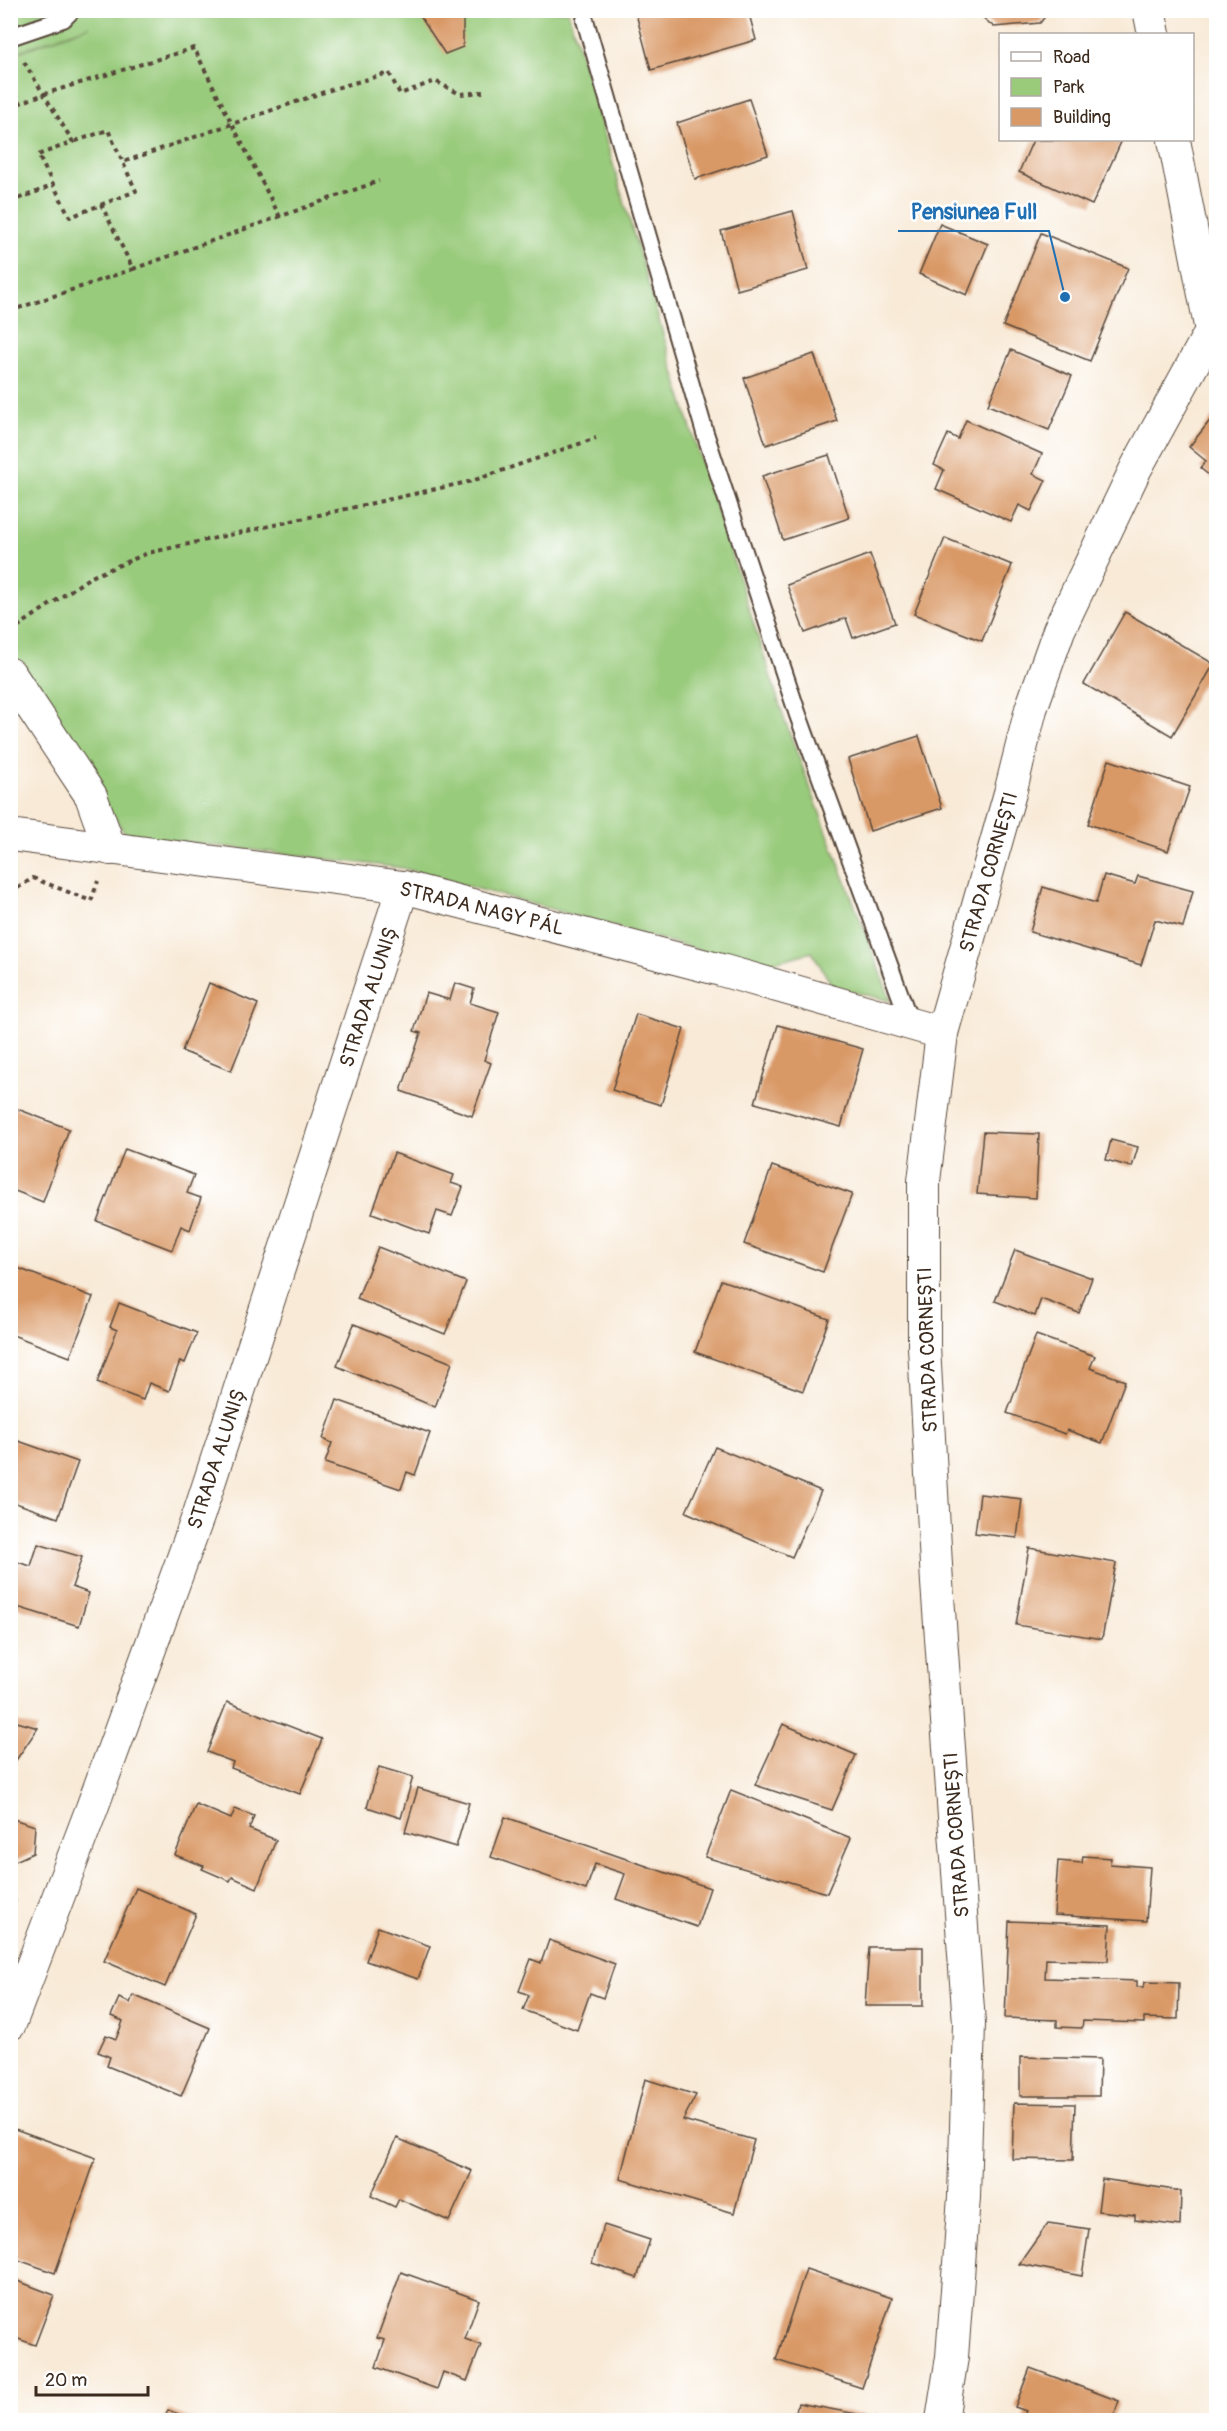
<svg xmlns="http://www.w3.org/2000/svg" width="1227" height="2431" viewBox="0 0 1227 2431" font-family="Pangolin,sans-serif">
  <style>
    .green { fill: #99cb7b; stroke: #6a7a4c; stroke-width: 1.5 }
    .building { fill: #d99966 }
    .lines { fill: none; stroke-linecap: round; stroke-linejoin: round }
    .lane-casing { stroke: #57473a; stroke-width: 20 }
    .street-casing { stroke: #57473a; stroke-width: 34 }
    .path { stroke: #57473a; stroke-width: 4; stroke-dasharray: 4.5 4.5; stroke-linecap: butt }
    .lane { stroke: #fff; stroke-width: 16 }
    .street { stroke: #fff; stroke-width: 32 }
    .labels { text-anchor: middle; stroke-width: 5; stroke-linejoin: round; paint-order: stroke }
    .street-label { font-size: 20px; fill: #3b2a1e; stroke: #fff }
    .leader { fill: none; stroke: #1f6fb2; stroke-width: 2 }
    .callout-dot { fill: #1f6fb2; stroke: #fff; stroke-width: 2 }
    .callout-label { font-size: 21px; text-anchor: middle; font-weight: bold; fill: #1f6fb2; stroke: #fff; stroke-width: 5; stroke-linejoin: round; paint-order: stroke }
  </style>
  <rect width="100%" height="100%" fill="#fff"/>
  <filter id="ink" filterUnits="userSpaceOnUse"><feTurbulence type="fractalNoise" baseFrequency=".0167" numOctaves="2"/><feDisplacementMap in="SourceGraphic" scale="12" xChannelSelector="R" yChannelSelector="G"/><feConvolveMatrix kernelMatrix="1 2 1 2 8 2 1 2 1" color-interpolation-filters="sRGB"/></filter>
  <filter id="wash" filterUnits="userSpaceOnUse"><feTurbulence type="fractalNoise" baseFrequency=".008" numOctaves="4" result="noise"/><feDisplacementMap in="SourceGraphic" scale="24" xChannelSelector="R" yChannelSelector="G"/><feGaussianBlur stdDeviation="1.35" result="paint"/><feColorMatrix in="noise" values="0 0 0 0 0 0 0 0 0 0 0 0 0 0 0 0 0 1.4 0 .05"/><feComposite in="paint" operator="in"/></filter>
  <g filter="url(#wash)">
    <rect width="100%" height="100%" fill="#f8ead7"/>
    <path class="green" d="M11 11H568L694 439 785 721 891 1001 833 987 812 952 758 966 402 868 126 835 11 662 10 55 90 26 11 54Z"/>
    <g id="blocks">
      <g class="building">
        <path d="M416 10H463V47L445 54Z"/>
        <path d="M635 10H748L756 40 651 70Z"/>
        <path d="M974 10H1050L1040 23 994 27Z"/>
        <path d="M749 99 768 155 695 179 677 123Z"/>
        <path d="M1033 140H1122L1092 205 1019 172Z"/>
        <path d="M793 211 808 270 737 290 721 231Z"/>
        <path d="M940 224 988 244 967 295 919 274Z"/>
        <path d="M1041 233 1128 268 1090 361 1003 326Z"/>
        <path d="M1011 350 1072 376 1049 430 988 405Z"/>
        <path d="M814 354 837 421 766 445 744 378Z"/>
        <path d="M1216 413V481L1200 468 1206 461 1189 447Z"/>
        <path d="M966 420 1042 454 1033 474 1046 480 1031 511 1019 505 1011 522 936 489 944 470 934 465 948 434 958 439Z"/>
        <path d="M829 455 849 518 783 540 762 476Z"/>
        <path d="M945 538 1012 565 982 641 914 614Z"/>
        <path d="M870 554 895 623 853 638 846 618 805 633 787 585Z"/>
        <path d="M1125 612 1214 664 1172 736 1084 684Z"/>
        <path d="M919 736 942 808 870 831 848 759Z"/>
        <path d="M1109 760 1190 787 1168 851 1088 824Z"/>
        <path d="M1104 875 1135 884 1138 876 1193 891 1183 927 1155 920 1141 965 1030 932 1043 887 1096 903Z"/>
        <path d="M209 983 258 1004 231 1071 182 1051Z"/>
        <path d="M455 983 474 989 470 1003 499 1012 484 1060 491 1063 472 1116 401 1091 421 1033 414 1031 426 993 450 1000Z"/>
        <path d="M636 1014 684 1029 661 1105 612 1090Z"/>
        <path d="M778 1025 863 1049 841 1127 755 1103Z"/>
        <path d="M10 1106 69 1129 43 1202 10 1189Z"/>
        <path d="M983 1132 1039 1134 1036 1198 977 1194Z"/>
        <path d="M1111 1140 1138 1147 1132 1167 1106 1160Z"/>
        <path d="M125 1149 194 1175 187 1193 201 1198 190 1230 181 1226 172 1250 97 1221Z"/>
        <path d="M394 1153 454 1175 451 1183 463 1187 452 1216 437 1211 429 1234 372 1213Z"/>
        <path d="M772 1166 852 1194 823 1272 744 1244Z"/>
        <path d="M378 1247 466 1282 445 1334 357 1299Z"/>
        <path d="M1015 1250 1092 1278 1079 1313 1041 1299 1035 1316 995 1301Z"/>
        <path d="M10 1265 93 1297 70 1357 10 1334Z"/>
        <path d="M721 1280 829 1319 803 1391 695 1352Z"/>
        <path d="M119 1303 197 1333 185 1363 180 1361 169 1391 149 1383 143 1400 97 1383 117 1330 110 1327Z"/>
        <path d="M354 1324 452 1363 435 1407 337 1366Z"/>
        <path d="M1036 1335 1095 1356 1090 1368 1125 1381 1102 1443 1067 1430 1065 1434 1007 1413Z"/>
        <path d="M337 1400 430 1433 415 1475 407 1472 401 1489 325 1463 332 1443 323 1439Z"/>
        <path d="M10 1438 78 1462 58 1518 10 1501Z"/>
        <path d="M715 1447 821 1491 792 1557 686 1512Z"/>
        <path d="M980 1494 1022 1499 1017 1538 975 1533Z"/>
        <path d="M38 1544 82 1557 72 1587 89 1593 79 1626 14 1606 17 1598 10 1596V1560L31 1566Z"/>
        <path d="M1029 1548 1116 1563 1102 1639 1016 1625Z"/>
        <path d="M227 1702 322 1739 300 1794 231 1768 233 1762 207 1752Z"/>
        <path d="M10 1720 38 1728 10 1769Z"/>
        <path d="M783 1724 856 1755 832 1810 755 1785Z"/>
        <path d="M379 1767 413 1777 401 1818 367 1807Z"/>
        <path d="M418 1788 469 1803 456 1847 405 1832Z"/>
        <path d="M731 1790 851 1838 827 1893 705 1857Z"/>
        <path d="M196 1804 231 1819 235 1809 254 1816 249 1829 276 1840 257 1888 232 1877 230 1881 202 1869 204 1866 175 1855Z"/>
        <path d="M505 1817 710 1888 697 1927 616 1899 625 1874 595 1864 586 1890 491 1857Z"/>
        <path d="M10 1818 35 1826 33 1853 13 1862 11 1867Z"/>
        <path d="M1083 1856 1111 1858 1110 1864 1150 1867 1146 1921 1054 1915 1058 1861 1082 1863Z"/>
        <path d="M10 1882 16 1901 10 1903Z"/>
        <path d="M136 1888 196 1914 165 1987 104 1961Z"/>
        <path d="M1009 1921 1110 1925 1108 1961 1046 1959 1045 1978 1137 1981V1987H1144L1145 1982 1179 1983 1178 2019 1144 2018V2023L1083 2021 1082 2028 1057 2027V2020L1005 2018Z"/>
        <path d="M378 1927 430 1946 418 1979 366 1961Z"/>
        <path d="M549 1940 615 1964 603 1998 590 1993 577 2030 523 2010 529 1995 519 1991 531 1959 541 1963Z"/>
        <path d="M869 1947H923V2006H865Z"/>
        <path d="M133 1995 210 2028 181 2096 107 2066 110 2057 98 2052 106 2035 116 2039 120 2029 123 2021 111 2016 119 1998 130 2003Z"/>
        <path d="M1020 2057 1100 2059 1099 2096H1020Z"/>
        <path d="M645 2079 696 2095 683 2120 754 2140 734 2213 620 2179Z"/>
        <path d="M1014 2103 1075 2104 1073 2160 1012 2159Z"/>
        <path d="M15 2129 96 2158 55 2273 10 2257V2141Z"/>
        <path d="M397 2138 472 2171 449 2221 399 2199 395 2207 371 2196Z"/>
        <path d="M1102 2179 1181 2191 1180 2226 1135 2220V2215L1098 2211Z"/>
        <path d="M1048 2223 1089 2229 1082 2276 1019 2264Z"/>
        <path d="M604 2225 650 2240 637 2278 592 2263Z"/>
        <path d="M806 2269 892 2298 862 2388 776 2360Z"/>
        <path d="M401 2272 479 2300 465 2339 481 2345 467 2381 443 2372 437 2389 376 2367 385 2340 377 2338Z"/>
        <path d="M10 2278 54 2295 35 2345 10 2336Z"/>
        <path d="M1030 2368 1119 2401 1112 2420H1022L1026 2411 1015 2407Z"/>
        <path d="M798 2403 884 2419V2420H777L779 2413 795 2416Z"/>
        <path d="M168 2410 194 2420H164Z"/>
      </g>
    </g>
  </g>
  <g filter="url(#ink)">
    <use href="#blocks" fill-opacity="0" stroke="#57473a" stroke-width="1.5"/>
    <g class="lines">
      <defs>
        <g id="lane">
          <path d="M585 20 705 433 798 715 911 1025"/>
          <path d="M10 37 63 19 72 10"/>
        </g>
        <g id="street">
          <path d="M1149 10 1154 34"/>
          <path d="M1174 140 1211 331"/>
          <path d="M10 674 91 796 110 849"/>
          <path d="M10 835 403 887 721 970 942 1033"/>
          <path d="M10 2024 92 1808 199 1514 403 887"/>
          <path d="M942 2420 952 2357 964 2197 969 2023 937 1583 924 1347V1181L942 1033 1010 793 1031 709 1059 630 1136 468 1216 322"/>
        </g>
      </defs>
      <use href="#lane" class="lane-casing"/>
      <use href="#street" class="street-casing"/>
      <g class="path">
        <path d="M24 62 73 142 38 155 70 217 136 191 108 130 73 142"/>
        <path d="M10 107 44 94 194 48 232 124 123 162"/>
        <path d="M10 202 54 185"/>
        <path d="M101 204 133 269 379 181"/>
        <path d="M280 217 232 124 336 88 389 73 400 94 435 81 460 94 483 92"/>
        <path d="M10 311 133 269"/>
        <path d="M10 632 89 578 148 553 472 481 596 438"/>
        <path d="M10 893 33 878 91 901 98 881"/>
      </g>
      <use href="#lane" class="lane"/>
      <use href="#street" class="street"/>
    </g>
  </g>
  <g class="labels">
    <g class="street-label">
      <text transform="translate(988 872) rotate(-74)" y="7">STRADA CORNEȘTI</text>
      <text transform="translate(482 908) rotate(14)" y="7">STRADA NAGY PÁL</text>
      <text transform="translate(368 997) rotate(-72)" y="7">STRADA ALUNIȘ</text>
      <text transform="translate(927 1350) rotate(-92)" y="7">STRADA CORNEȘTI</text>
      <text transform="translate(216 1459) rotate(-72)" y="7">STRADA ALUNIȘ</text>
      <text transform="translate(956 1835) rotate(-94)" y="7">STRADA CORNEȘTI</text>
    </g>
  </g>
  <path class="leader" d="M1065 297L1049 231H898"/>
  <circle class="callout-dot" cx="1065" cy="297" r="6"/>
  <g class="callout-label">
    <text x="974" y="219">Pensiunea Full</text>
  </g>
  <rect width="1227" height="2431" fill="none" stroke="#fff" stroke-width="36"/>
  <rect x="999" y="33" width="195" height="108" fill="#ffffff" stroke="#b1aaa5" stroke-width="1.5"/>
  <rect x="1011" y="52" width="30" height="9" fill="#ffffff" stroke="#b1aaa5" stroke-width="1.5"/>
  <text x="1053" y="63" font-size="18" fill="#3b2a1e">Road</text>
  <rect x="1011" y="78" width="30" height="18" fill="#99cb7b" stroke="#b1aaa5" stroke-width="1.5"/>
  <text x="1053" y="93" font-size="18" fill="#3b2a1e">Park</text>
  <rect x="1011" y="108" width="30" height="18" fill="#d99966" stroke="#b1aaa5" stroke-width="1.5"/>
  <text x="1053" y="123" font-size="18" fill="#3b2a1e">Building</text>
  <path d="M36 2386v9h112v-9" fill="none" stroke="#3b2a1e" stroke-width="3"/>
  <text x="45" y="2386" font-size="18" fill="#3b2a1e" stroke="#ffffff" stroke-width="4.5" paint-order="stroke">20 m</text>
</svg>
